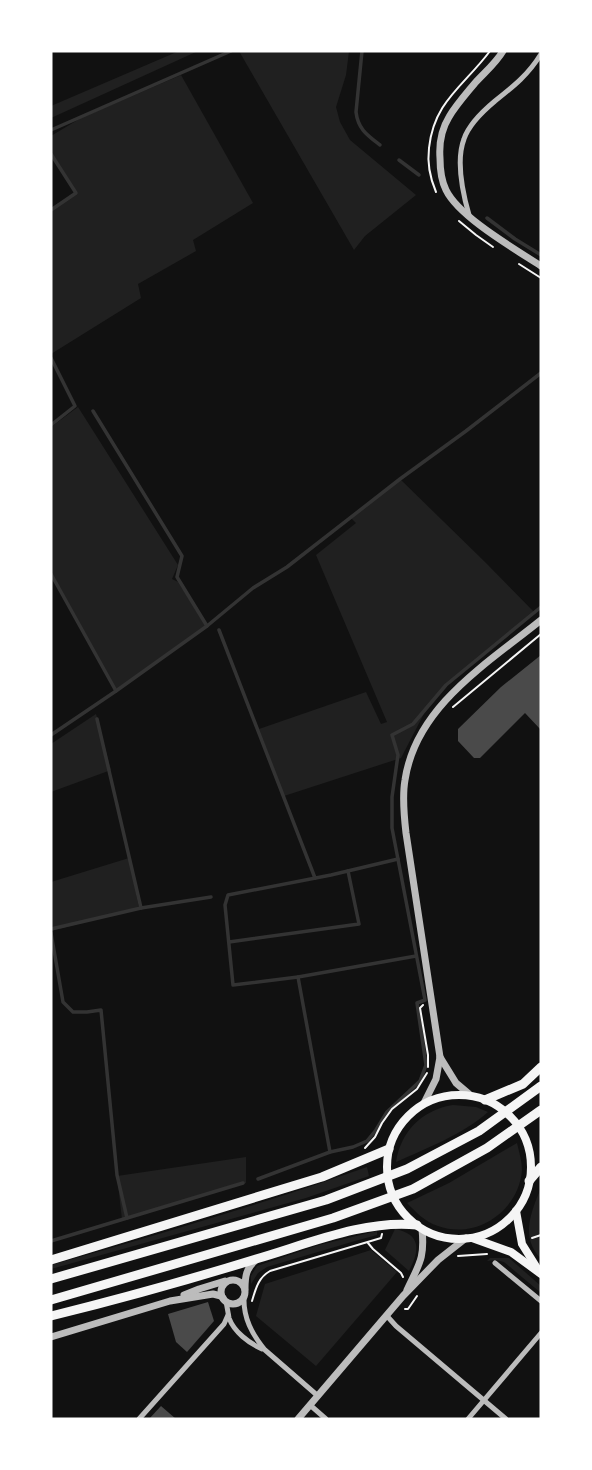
<svg xmlns="http://www.w3.org/2000/svg" width="592" height="1470" viewBox="0 0 592 1470" font-family="'Exo 2',sans-serif">
  <style>
    .green { fill: #202020 }
    .lines { fill: none; stroke-linecap: round; stroke-linejoin: round }
    .stream { stroke: #333; stroke-width: 3.5 }
    .building { fill: #4a4a4a }
    .path { stroke: #f5f5f5; stroke-width: 2 }
    .minor { stroke: #bcbcbc; stroke-width: 5 }
    .tertiary { stroke: #bcbcbc; stroke-width: 7 }
    .secondary { stroke: #f5f5f5; stroke-width: 8 }
    .trunk { stroke: #f5f5f5; stroke-width: 9 }
  </style>
  <rect width="100%" height="100%" fill="#111"/>
  <g class="green">
    <path d="M179 51H198L51 118V106Z"/>
    <path d="M239 51H349L346 75 336 107 340 122 350 140 416 195 365 236 354 250Z"/>
    <path d="M181 75 253 203 193 240 196 251 138 284 141 298 51 354V209L77 192 51 152V136L81 118Z"/>
    <path d="M78 407 178 565 172 579 178 582 207 626 116 691 51 575V427Z"/>
    <path d="M400 479 485 562 534 612 453 678 429 704 401 758 284 796 259 729 366 692 381 724 387 722 316 555 356 523 351 518Z"/>
    <path d="M96 714 111 770 51 792V744Z"/>
    <path d="M129 858 139 908 51 931V882Z"/>
    <path d="M453 1105 476 1107 488 1112C462 1135 427 1148 396 1162 401 1131 422 1110 453 1105Z"/>
    <path d="M517 1143C519 1152 522 1161 522 1170 519 1211 476 1240 438 1226 425 1222 416 1212 407 1203L449 1183Z"/>
    <path d="M246 1157V1183L122 1219 117 1176Z"/>
    <path d="M367 1167 369 1176 306 1198 51 1269V1265C157 1235 263 1204 367 1167Z"/>
    <path d="M541 1188V1259C520 1237 531 1212 541 1188Z"/>
    <path d="M395 1229C421 1234 420 1250 409 1271L385 1250Z"/>
    <path d="M377 1231V1235L355 1241 267 1267 258 1273 251 1284V1276L257 1266 319 1245Z"/>
    <path d="M371 1250 397 1272 316 1366 256 1316 265 1284Z"/>
    <path d="M490 1258H509L541 1286V1293L504 1262 496 1260 487 1261Z"/>
  </g>
  <g class="lines">
    <g class="stream">
      <path d="M362 51 356 112C358 129 367 135 380 145"/>
      <path d="M51 130 231 51"/>
      <path d="M51 154 76 193 51 210"/>
      <path d="M399 160 419 175"/>
      <path d="M487 218 515 239 541 255"/>
      <path d="M51 358 75 406 51 425"/>
      <path d="M93 411 182 556 177 577 207 626"/>
      <path d="M51 574 116 691"/>
      <path d="M219 630 315 878"/>
      <path d="M97 719 141 908"/>
      <path d="M51 735 116 691 207 626 253 588 287 567 400 479 466 431 541 373"/>
      <path d="M51 929 141 908 211 897"/>
      <path d="M51 933 63 1002 73 1012H87L101 1010 117 1175 127 1218"/>
      <path d="M229 942 359 924 348 871"/>
      <path d="M298 977 416 956"/>
      <path d="M330 1152 298 977 233 985 225 905 228 895 331 875 398 859"/>
      <path d="M258 1179 330 1152 353 1147 367 1141 376 1130 387 1112 420 1081 426 1065 417 1003 425 1000 392 828V797L398 755 392 735 413 724 446 685 541 607"/>
      <path d="M51 1241 243 1183"/>
    </g>
  </g>
  <g class="building">
    <path d="M541 655V730L525 713 480 758H474L458 741V729L501 687Z"/>
    <path d="M208 1302 214 1321 187 1352 176 1342 168 1314Z"/>
    <path d="M161 1406 176 1419H149Z"/>
  </g>
  <g class="lines">
    <g class="path">
      <path d="M436 192C430 178 427 164 429 148 434 101 464 86 490 51"/>
      <path d="M459 221 476 235 493 247"/>
      <path d="M519 264 541 278"/>
      <path d="M453 707 541 634"/>
      <path d="M423 1005 420 1008 428 1055V1067"/>
      <path d="M365 1148 375 1137 382 1123 392 1109 417 1089 427 1073"/>
      <path d="M532 1238 541 1235"/>
      <path d="M368 1243 373 1249 401 1273 403 1277"/>
      <path d="M458 1256 487 1254"/>
      <path d="M252 1301C256 1288 258 1278 270 1271L381 1238 382 1234"/>
      <path d="M405 1309H408L417 1296"/>
    </g>
    <g class="minor">
      <path d="M469 215C463 194 456 160 464 139 469 124 483 111 495 101 514 86 528 75 541 54"/>
      <path d="M495 1263 541 1301"/>
      <path d="M244 1296C243 1318 252 1334 265 1350L318 1396"/>
      <path d="M226 1301C227 1307 228 1312 229 1318 234 1332 249 1343 262 1349"/>
      <path d="M387 1316 396 1326 506 1419"/>
      <path d="M310 1405 326 1419"/>
      <path d="M139 1419 224 1324 228 1315"/>
      <path d="M468 1419 541 1333"/>
    </g>
    <g class="tertiary">
      <path d="M503 51C496 63 485 72 475 83 466 94 456 105 449 117 441 130 439 144 440 158 440 169 441 180 446 190 459 217 515 249 541 266"/>
      <path d="M440 1057 456 1083 469 1094"/>
      <path d="M424 1103 436 1079 440 1057 406 833C404 816 402 797 405 780 416 706 488 663 541 620"/>
      <circle cx="233" cy="1292" r="12"/>
      <path d="M245 1289C245 1277 246 1268 256 1260"/>
      <path d="M407 1290C419 1264 425 1259 422 1229"/>
      <path d="M184 1295 199 1289 225 1281"/>
      <path d="M51 1337 170 1301 213 1294 221 1296 223 1298"/>
      <path d="M298 1419 403 1296 438 1260 466 1238"/>
    </g>
    <g class="secondary">
      <circle cx="459" cy="1167" r="72"/>
      <path d="M516 1211 522 1244 537 1268"/>
      <path d="M472 1238 511 1252 541 1274"/>
    </g>
    <g class="trunk">
      <path d="M485 1100 523 1084 541 1067"/>
      <path d="M529 1181 541 1167"/>
      <path d="M51 1260 322 1177 389 1149"/>
      <path d="M51 1279 326 1200 407 1169 479 1131 541 1086"/>
      <path d="M51 1300 333 1218 413 1189 487 1148 541 1110"/>
      <path d="M51 1316C120 1299 188 1280 256 1259 305 1245 366 1219 417 1225"/>
    </g>
  </g>
  <rect width="592" height="1470" fill="none" stroke="#ffffff" stroke-width="105"/>
</svg>
